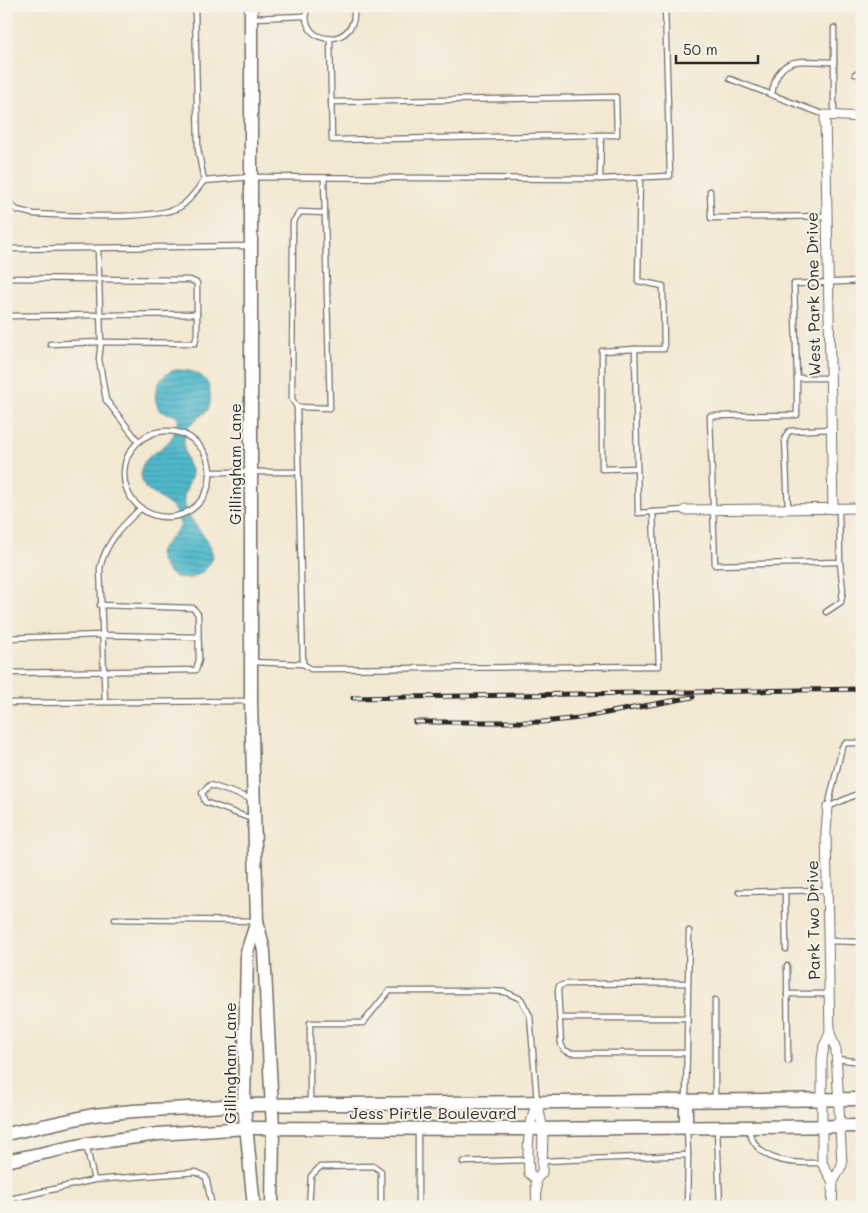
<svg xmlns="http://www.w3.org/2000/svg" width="868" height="1213" viewBox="0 0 868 1213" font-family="Mali,sans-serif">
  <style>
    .water { fill: url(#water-rules); stroke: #3d727c }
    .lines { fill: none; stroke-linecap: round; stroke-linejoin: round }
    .lane-casing { stroke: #716d65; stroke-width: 7 }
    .street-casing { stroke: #716d65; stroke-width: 11 }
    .secondary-casing { stroke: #716d65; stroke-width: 15 }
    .lane { stroke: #fff; stroke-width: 4.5 }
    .street { stroke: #fff; stroke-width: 9 }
    .secondary { stroke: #fff; stroke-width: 12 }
    .rail-casing { stroke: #2b2b2b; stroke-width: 5 }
    .rail { stroke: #f7f3e8; stroke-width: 3; stroke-dasharray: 9; stroke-linecap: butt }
    .labels { text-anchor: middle; stroke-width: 4; stroke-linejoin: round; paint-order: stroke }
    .street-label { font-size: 16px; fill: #2b2b2b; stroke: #f7f3e8 }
  </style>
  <defs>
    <pattern id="water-rules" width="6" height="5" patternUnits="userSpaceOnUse" patternTransform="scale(1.25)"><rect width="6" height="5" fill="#4fb9cc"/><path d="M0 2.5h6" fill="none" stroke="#4297a6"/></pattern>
  </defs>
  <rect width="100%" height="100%" fill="#f7f3e8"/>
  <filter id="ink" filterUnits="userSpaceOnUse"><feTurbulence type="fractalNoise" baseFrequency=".02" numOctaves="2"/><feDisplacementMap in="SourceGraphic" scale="10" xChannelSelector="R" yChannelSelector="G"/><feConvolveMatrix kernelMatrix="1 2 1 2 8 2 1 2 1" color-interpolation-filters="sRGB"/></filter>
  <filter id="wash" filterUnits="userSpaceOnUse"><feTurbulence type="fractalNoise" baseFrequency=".0096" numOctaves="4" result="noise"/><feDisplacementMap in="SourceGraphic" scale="20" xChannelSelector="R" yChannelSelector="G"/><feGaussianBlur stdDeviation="1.12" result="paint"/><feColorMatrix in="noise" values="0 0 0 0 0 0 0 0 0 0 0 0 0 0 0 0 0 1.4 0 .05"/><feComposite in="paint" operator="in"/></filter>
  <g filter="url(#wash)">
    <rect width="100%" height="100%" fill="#f3e8d2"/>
    <path class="water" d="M174 370C200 369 215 380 209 408 205 414 199 416 194 421 178 434 184 457 192 472 192 482 182 492 184 502 188 524 210 535 213 557 200 588 163 585 159 551L181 526 173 507 145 488C129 452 167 456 175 431 177 426 179 422 178 416L160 411C150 396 157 377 174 370Z"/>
  </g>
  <g filter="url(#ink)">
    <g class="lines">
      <defs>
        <g id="lane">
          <path d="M195 6 198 149 204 181"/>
          <path d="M307 6C297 51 363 47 353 6"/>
          <path d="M253 18 305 16"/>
          <path d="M834 28V115"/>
          <path d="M330 39 332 140 601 135 600 179 670 176 665 6"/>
          <path d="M855 74H862"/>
          <path d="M730 79 825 115"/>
          <path d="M772 94C778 53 801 62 834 62"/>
          <path d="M331 102 616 97 617 135H601"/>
          <path d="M640 177 638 281 663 286 664 349H635L638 513 685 510"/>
          <path d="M710 191 711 218 827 216"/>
          <path d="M6 200 17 210 33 214C67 215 153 221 180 207 190 201 197 189 204 181L251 177 600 179"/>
          <path d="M6 249 250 246"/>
          <path d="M6 278 190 280 197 283V334L195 343 101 342 99 359 106 400 138 441"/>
          <path d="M6 316 197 314"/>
          <path d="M50 344 101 342 98 248"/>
          <path d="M635 349 602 351V469L637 468"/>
          <path d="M797 378V415L710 416 715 565 840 562 839 509"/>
          <path d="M830 378H797L794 284 862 281"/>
          <path d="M297 407 292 399 293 222 300 212 325 213"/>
          <circle cx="167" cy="474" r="43"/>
          <path d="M211 472H298"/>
          <path d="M788 509 785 438 789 431 831 429"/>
          <path d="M826 612 841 602 843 591 840 562"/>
          <path d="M6 638 102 635 198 637"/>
          <path d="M252 662 303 664 311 669 659 666 653 512"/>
          <path d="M303 664 297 407 330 408 324 178"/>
          <path d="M6 673 196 670 199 660 198 614 193 608 100 605"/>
          <path d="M105 702 100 568C106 542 122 526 141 508"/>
          <path d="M6 703 249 701"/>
          <path d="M252 799 210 785 202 793 205 802 252 819"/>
          <path d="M828 807 842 747 846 743H862"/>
          <path d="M828 807 862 792"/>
          <path d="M785 891 786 949"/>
          <path d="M739 892 827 890"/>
          <path d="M115 919 255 921"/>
          <path d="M828 941 862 942"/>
          <path d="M787 966 788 1061"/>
          <path d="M787 994H828"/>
          <path d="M715 1000V1100"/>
          <path d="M560 1018H687"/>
          <path d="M686 1053H571L564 1050 561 1044 558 990 559 986 566 984 688 983"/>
          <path d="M837 1059 862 1062"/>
          <path d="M686 1100 689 931"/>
          <path d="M310 1103V1023H363L389 991H490L505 992 521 999 530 1016 537 1101"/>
          <path d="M717 1128 720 1207"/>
          <path d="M748 1128C757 1164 790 1163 822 1163"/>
          <path d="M418 1130V1207"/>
          <path d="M86 1144 94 1180 196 1172 206 1177 212 1207"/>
          <path d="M543 1161 688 1155 687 1128"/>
          <path d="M463 1162 528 1160"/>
          <path d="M6 1200 94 1180"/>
          <path d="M309 1207 311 1176 320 1167 374 1166 381 1171V1207"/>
          <path d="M687 1207 688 1155"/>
        </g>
        <g id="street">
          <path d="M833 509 825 115 862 117"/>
          <path d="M685 510 862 508"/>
          <path d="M828 807 826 832 830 1033 836 1050 842 1165 833 1182 832 1207"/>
          <path d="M830 1033 824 1046 822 1059V1163L833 1182"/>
          <path d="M537 1102 543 1129 542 1173 536 1179 537 1207"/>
          <path d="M536 1179 529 1173C527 1147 528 1129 536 1104"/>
        </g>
        <g id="secondary">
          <path d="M251 6V701L257 921 264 951 273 1129 272 1207"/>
          <path d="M686 1102V1127"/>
          <path d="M6 1134 93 1115 133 1111 244 1105 862 1099"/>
          <path d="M6 1161 86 1144 158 1134 246 1128 528 1129 862 1126"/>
          <path d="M254 1207 244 1105 247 952 257 921"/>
        </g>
      </defs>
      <use href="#lane" class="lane-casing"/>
      <use href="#street" class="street-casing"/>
      <use href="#secondary" class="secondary-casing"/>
      <use href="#lane" class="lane"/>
      <use href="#street" class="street"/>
      <use href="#secondary" class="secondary"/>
      <defs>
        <g id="rail">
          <path d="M353 698 862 689"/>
          <path d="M415 722H543L579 718 693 697"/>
        </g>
      </defs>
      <use href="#rail" class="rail-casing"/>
      <use href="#rail" class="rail"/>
    </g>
  </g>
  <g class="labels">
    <g class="street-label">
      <text transform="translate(813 294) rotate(-91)" y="6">West Park One Drive</text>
      <text transform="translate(235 464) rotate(-90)" y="6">Gillingham Lane</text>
      <text transform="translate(813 920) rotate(-91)" y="6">Park Two Drive</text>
      <text transform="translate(230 1063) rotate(-90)" y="6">Gillingham Lane</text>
      <text x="433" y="1119">Jess Pirtle Boulevard</text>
    </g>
  </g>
  <rect width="868" height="1213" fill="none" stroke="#f7f3e8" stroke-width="25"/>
  <path d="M676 55v8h82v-8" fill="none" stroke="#2b2b2b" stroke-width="2.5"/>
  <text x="683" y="55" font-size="15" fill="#2b2b2b" stroke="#f7f3e8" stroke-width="4" paint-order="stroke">50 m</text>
</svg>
